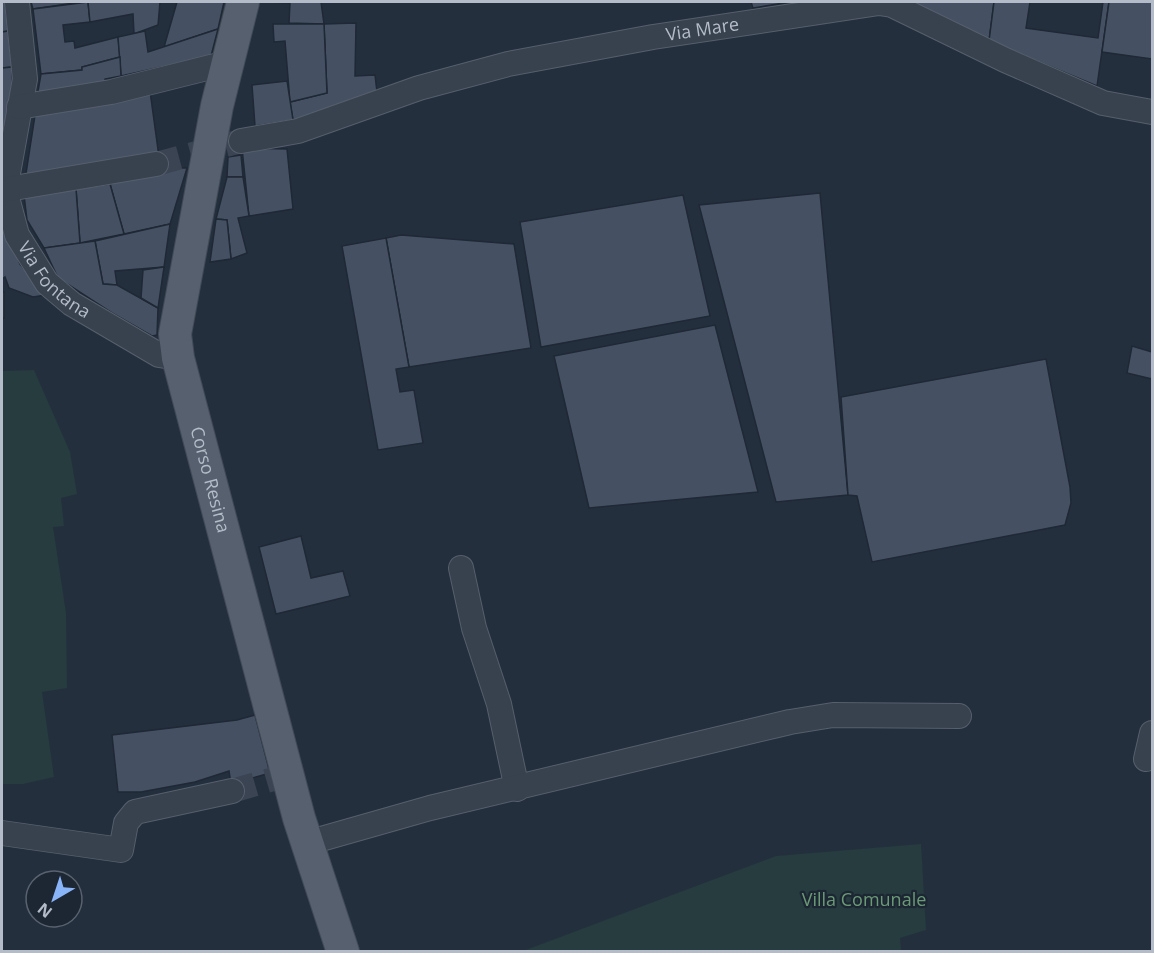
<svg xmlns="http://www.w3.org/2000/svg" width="1154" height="953" viewBox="0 0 1154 953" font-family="'Open Sans',sans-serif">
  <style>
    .green { fill: #263c3f }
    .building { fill: #455162; stroke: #1f2835; stroke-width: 1.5 }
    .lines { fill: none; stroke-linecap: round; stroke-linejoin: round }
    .minor-tunnel { stroke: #3a4453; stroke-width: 24; stroke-dasharray: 24 12; stroke-linecap: butt }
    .minor-casing { stroke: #565f6c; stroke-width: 26 }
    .major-casing { stroke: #414a57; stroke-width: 34 }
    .minor { stroke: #38414e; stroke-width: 24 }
    .major { stroke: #56606e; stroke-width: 32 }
    .labels { text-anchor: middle; stroke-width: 4.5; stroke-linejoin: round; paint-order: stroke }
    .street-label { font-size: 18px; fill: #b4bcc9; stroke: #1d2633 }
    .park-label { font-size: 18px; fill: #6b9a76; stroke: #1d2633 }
  </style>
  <rect width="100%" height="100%" fill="#242f3e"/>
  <g class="green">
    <path d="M34 370 70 452 77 494 61 498 64 526 53 527 66 613 67 688 42 692 54 777 23 784H2V371Z"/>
    <path d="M921 844 926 930 900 938 901 951H523L776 856Z"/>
  </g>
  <g class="building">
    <path d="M2 2H5L8 31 2 32Z"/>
    <path d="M31 2H81L33 9Z"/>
    <path d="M88 2 90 22 63 25 65 42 74 41 75 48 118 37 120 57 82 67V70L41 74 33 9Z"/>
    <path d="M88 2H160L158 25 134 34 133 14 90 22Z"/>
    <path d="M177 2H224L218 29 164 47Z"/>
    <path d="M269 2H321L324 24 289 23 290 3Z"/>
    <path d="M751 2H790L753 8Z"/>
    <path d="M910 2H994L989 41Z"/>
    <path d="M994 2H1030L1026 28 1098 38 1103 2H1109L1097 86 989 41Z"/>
    <path d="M1109 2H1152V59L1102 52Z"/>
    <path d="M356 23 355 76 375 75 377 92 356 103 293 120 290 102 327 93 324 24Z"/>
    <path d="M273 24H324L327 93 290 102 285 41 274 42Z"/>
    <path d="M218 29 211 56 121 76 118 37 145 31 148 52Z"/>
    <path d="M8 31 12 67 2 68V32Z"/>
    <path d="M120 57 121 76 105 79 106 87 37 97 41 74 82 70V67Z"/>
    <path d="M12 67 13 103 7 126 2 128V68Z"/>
    <path d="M287 81 293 120 255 126 252 85Z"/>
    <path d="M150 91 159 157 25 180 36 109Z"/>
    <path d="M242 148 287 149 293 209 249 216Z"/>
    <path d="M241 155 243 177H227L228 157Z"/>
    <path d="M172 168H187L170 224 124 234 110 184Z"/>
    <path d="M227 177H243L249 216 238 218 247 253 231 259 227 220 216 219Z"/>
    <path d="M110 184 124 234 80 243 76 189Z"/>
    <path d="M76 189 80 243 44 248 27 220 24 195Z"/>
    <path d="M820 193 848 495 776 502 699 205Z"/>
    <path d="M683 195 710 316 541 347 520 222Z"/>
    <path d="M216 219 227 220 231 259 210 262Z"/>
    <path d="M170 224 164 267 115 271 117 285 103 284 95 241Z"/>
    <path d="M2 227 9 235 20 264 46 295 33 297 9 288 5 277 2 279Z"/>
    <path d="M401 235 514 244 531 348 409 367 386 238Z"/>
    <path d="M386 238 409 367 396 369 400 392 414 390 423 443 378 450 342 246Z"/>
    <path d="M95 241 103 284 117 285 158 308 157 335 152 336 112 313 58 278 44 248Z"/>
    <path d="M164 267 158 308 141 298 143 270Z"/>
    <rect x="2" y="292" width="2" height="26"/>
    <path d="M715 325 758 492 589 508 554 356Z"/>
    <path d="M1132 346 1152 352V379L1127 373Z"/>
    <path d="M1046 359 1070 487 1071 503 1065 525 872 562 857 496 848 495 841 397Z"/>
    <path d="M301 536 311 578 343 571 350 596 276 614 259 547Z"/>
    <path d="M255 715 270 773 231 784 229 771 195 782 141 792H118L112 735 237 720Z"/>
  </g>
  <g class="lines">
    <g class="minor-tunnel">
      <path d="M156 164 241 141"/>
      <path d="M232 791 287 775"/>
    </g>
    <defs>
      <g id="minor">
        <path id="s1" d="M17 2 25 79 5 190 17 235 47 283 72 304 159 355 178 358"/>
        <path d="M19 107 111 92 227 63"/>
        <path id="s2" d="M241 141 298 131 419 88 508 64 653 37 879 3 892 5 1005 60 1103 103 1152 112"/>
        <path d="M2 190 156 164"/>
        <path d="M461 568 474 628 499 704 517 789"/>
        <path d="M1146 759 1152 733"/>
        <path d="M2 833 121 850 126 823 135 812 232 791"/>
        <path d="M307 843 430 808 790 722 833 715 959 716"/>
      </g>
      <g id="major">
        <path id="s3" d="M243 2 217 106 175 334 178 358 299 818 343 952"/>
      </g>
    </defs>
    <use href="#minor" class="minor-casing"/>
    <use href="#major" class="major-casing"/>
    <use href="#minor" class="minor"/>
    <use href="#major" class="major"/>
  </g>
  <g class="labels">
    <g class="street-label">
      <text dy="6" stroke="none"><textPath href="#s2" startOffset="476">Via Mare</textPath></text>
      <text dy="6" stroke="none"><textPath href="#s1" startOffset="296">Via Fontana</textPath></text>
      <text dy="6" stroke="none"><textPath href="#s3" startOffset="489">Corso Resina</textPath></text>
    </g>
    <g class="park-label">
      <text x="864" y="906">Villa Comunale</text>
    </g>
  </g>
  <rect width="1154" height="953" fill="none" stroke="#b4bcc9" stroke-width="6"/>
  <g transform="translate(54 899) rotate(219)"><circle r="28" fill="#1d2633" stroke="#59626f" stroke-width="1.5"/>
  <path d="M0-4.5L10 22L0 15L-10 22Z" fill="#8ab4f8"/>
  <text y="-9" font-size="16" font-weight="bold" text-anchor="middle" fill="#b4bcc9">N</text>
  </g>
</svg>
